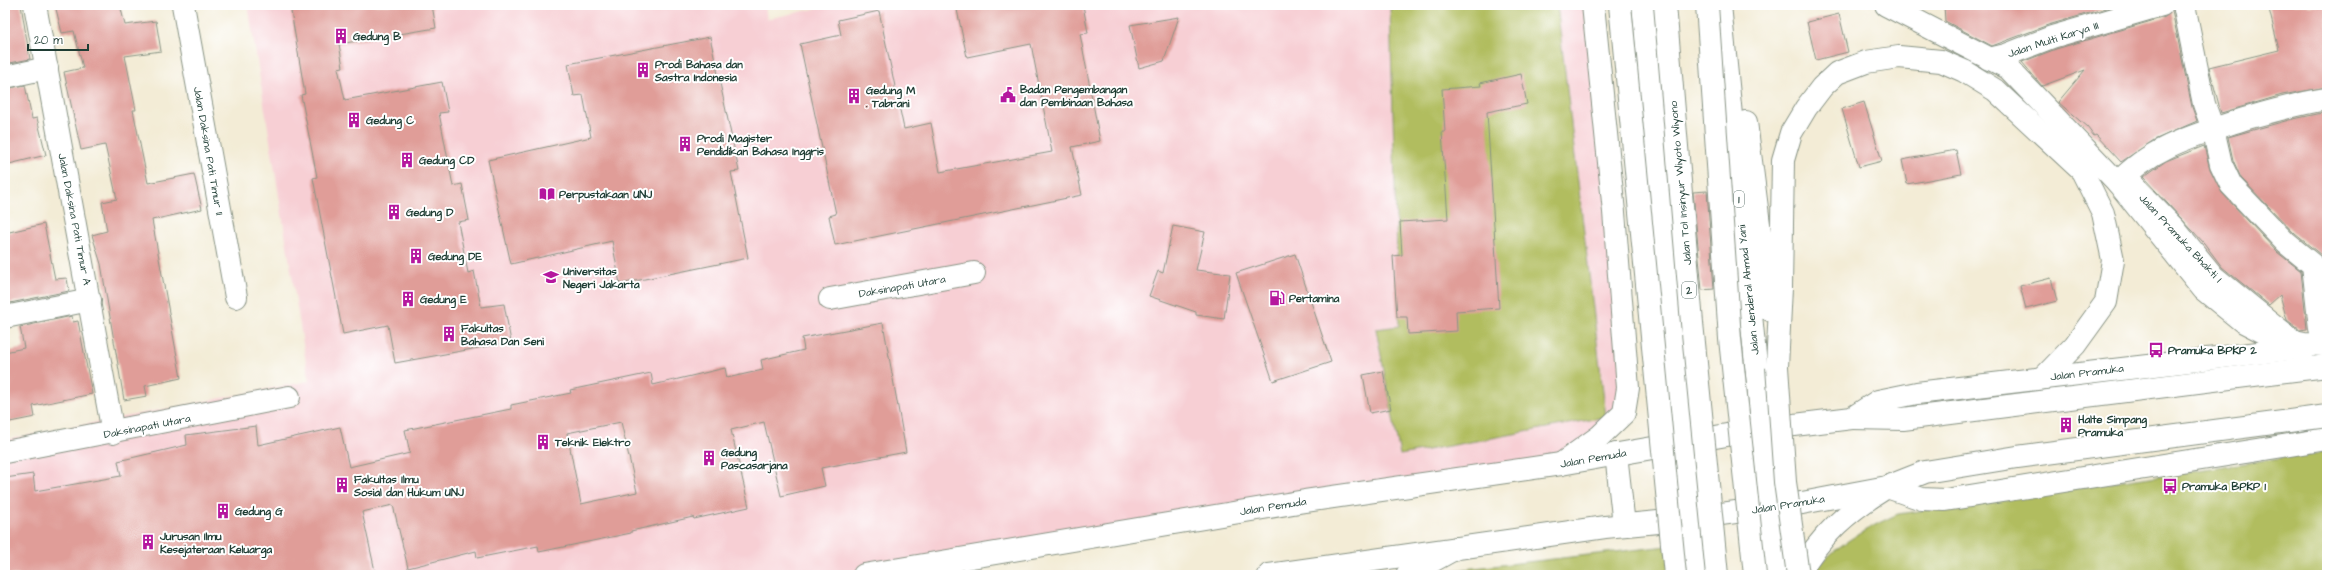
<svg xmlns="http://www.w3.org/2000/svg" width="2332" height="580" viewBox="0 0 2332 580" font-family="'Architects Daughter',sans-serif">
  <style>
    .built { fill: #f7cfd4 }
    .green { fill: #b1bd5f; stroke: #687d4a }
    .building { fill: #e09d98; fill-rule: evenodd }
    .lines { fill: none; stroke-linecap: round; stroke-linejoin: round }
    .minor-casing { stroke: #899485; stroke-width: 24 }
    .major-casing { stroke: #899485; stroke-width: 24 }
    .highway-casing { stroke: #899485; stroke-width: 24 }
    .minor { stroke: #fff; stroke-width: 22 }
    .major { stroke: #fff; stroke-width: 22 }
    .highway { stroke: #fff; stroke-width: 22 }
    .highway-bridge-casing { stroke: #899485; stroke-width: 24; stroke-linecap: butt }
    .highway-bridge { stroke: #fff; stroke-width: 22 }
    .labels { text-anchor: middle; stroke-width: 4; stroke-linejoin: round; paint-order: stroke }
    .shield { fill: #fff; stroke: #627771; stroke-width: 1 }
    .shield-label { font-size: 10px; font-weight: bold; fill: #1f3d34 }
    .poi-label { font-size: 11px; font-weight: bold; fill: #1f3d34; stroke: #fff; text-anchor: start }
    .street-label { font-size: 11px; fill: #1f3d34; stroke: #fff }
  </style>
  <rect width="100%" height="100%" fill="#fff"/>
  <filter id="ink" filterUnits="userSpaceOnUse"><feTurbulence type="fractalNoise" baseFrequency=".025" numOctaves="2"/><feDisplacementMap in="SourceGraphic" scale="8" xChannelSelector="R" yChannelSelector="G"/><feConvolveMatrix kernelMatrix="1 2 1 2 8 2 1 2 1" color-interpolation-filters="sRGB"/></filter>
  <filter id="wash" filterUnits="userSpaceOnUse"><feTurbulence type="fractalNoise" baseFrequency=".012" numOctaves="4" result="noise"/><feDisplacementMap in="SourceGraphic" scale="16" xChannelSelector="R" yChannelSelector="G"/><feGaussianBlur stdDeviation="0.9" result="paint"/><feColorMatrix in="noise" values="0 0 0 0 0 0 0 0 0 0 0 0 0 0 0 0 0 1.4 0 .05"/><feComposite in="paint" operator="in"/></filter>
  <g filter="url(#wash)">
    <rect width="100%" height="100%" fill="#f3ecd6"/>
    <path class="built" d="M248 5H765L767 19 832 5H1591L1624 413 1561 464 870 575H5V440L309 381Z"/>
    <g class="green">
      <path d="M1396 5H1557L1606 417 1400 455 1376 329 1399 326 1390 9Z"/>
      <path d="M2327 451V575H1812C1831 547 1867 528 1898 514Z"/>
      <path d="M1676 545 1681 575H1413Z"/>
    </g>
    <g id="blocks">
      <g class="building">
        <path d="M5 5H21L30 59 5 64Z"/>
        <path d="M55 5H120L125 25 156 21 161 51 125 56 136 110H133L148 183 194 174 202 209 152 220 181 378 145 386 147 396 124 400 101 264 92 235 107 231 102 202 117 199 105 145 81 150 64 72 83 68 74 31 62 33Z"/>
        <path d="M290 5H334V8L354 5H432L436 28 339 44 343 67 338 68 345 100 442 82 448 112 439 113 453 186 462 184 469 220 458 222 468 273 474 271 481 307 504 304 511 342 395 363 388 325 343 334 313 178 317 177 301 95 305 94Z"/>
        <path d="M956 5H1083L1088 33 1080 34 1100 141 1072 147 1082 195 835 245 829 216 836 214 800 44 841 35 838 20 879 11 904 129 931 123 940 172 1052 152 1031 44 967 57Z"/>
        <path d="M1944 5H2117L2048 25 1992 46 1945 21Z"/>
        <path d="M2268 5H2325L2327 13V87L2282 95 2221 113 2209 67 2279 50Z"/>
        <path d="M2172 11 2192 107 2197 121 2154 140 2121 162 2096 135 2094 136 2087 127 2058 102 2085 70 2042 86 2022 62 2056 49 2165 17Z"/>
        <path d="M1839 14 1848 52 1816 60 1807 22Z"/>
        <path d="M1179 17 1164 61 1139 68 1130 25Z"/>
        <path d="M710 37 739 171 731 172 748 258 620 284 612 241 511 264 488 160 591 137 583 95 574 96 568 64Z"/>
        <path d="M1521 74 1527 104 1487 112 1499 308 1456 311 1457 331 1408 334 1407 317H1397L1393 256 1402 255 1400 222 1448 219 1442 132H1445L1442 89 1481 86 1480 83Z"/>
        <path d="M25 85 32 119 37 118 46 155 5 165V89Z"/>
        <path d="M1864 102 1882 161 1859 167 1842 109Z"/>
        <path d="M2327 112V278L2325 264 2321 255 2295 234 2241 178 2233 160 2228 137 2289 120Z"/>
        <path d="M2204 146 2210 169 2222 193 2277 252 2301 271 2307 329 2300 330 2287 320 2280 295 2269 305 2222 267 2204 243 2143 177 2166 161Z"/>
        <path d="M1956 150 1961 174 1907 184 1902 160Z"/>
        <path d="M1707 191 1714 289 1702 290 1693 192Z"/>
        <path d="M44 224 55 279 67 278 69 291 5 304V233Z"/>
        <path d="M1173 226 1205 232 1196 270 1230 274 1224 319 1196 315V312L1149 296 1158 271 1163 273Z"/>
        <path d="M1295 254 1331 362 1273 381 1236 273Z"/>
        <path d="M2051 278 2057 301 2026 309 2020 286Z"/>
        <path d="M72 316 73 322 78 321 92 394 33 406 35 417 10 422 5 398V352L24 348 20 327Z"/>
        <path d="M883 323 906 452 821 468 825 486 781 496 764 422 731 430 749 507 694 519 693 517 631 531V533L539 552 538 546 477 558 476 551 408 568 393 505 362 512 375 571 358 575H5V478L33 474 35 491 121 476 118 461 187 445 186 435 256 426 258 445 340 427 349 467 410 453 405 430 511 409V405L571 393 570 390 651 373 653 385 725 368 727 378 763 370 761 360 804 350 802 338ZM621 422 637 492 581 504 567 433Z"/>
        <path d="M1383 371 1391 409 1370 413 1363 375Z"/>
      </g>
    </g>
  </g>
  <g filter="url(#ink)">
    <use href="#blocks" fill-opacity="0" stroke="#899485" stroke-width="1"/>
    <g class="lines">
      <defs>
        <g id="minor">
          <path d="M35 5 113 433"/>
          <path d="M183 5 236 297"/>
          <path d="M2184 5 2204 104 2213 129 2221 164 2231 185 2286 243 2313 265 2320 328 2324 345"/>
          <path d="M1989 59 2006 55 2052 37 2162 5"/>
          <path d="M5 77 47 68"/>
          <path d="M2127 174 2135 188 2174 228 2213 276 2296 343"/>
          <path d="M2118 183C2151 146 2199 134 2244 119 2272 111 2299 103 2327 99"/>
          <path d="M830 299 974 273"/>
          <path d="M5 317 90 300"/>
          <path d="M5 452 289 397"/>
        </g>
        <g id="major">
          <path d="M1852 418 1903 419 2327 366"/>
          <path d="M1616 454 1624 525"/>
          <path d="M1887 487 1922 499 1945 500 2327 439"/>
          <path d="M864 575 1305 501 1561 464 1761 429 1852 418 1878 401 1917 393 2308 347"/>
          <path d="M1269 575 1605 527 1669 521 1802 503 1887 487 1925 472 2017 457 2327 416"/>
        </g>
        <g id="highway">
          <path d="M1643 5 1684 469 1696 575"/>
          <path d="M1720 5 1777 575"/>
          <path d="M1886 5 2008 68 2118 183 2204 290 2242 321 2275 338 2304 344 2324 345"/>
          <path d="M1746 122 1770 310"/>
          <path d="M1777 367 1781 288 1783 160 1791 133 1806 108 1822 87 1837 73 1866 62 1899 57 1941 61 1964 71 1995 90 2082 171 2103 213 2113 260 2106 302 2075 345 2043 378"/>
          <path d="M1561 464 1600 436 1624 413 1628 388 1614 212 1593 5"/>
          <path d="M1407 575 1456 548"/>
          <path d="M1798 575C1821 534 1848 511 1887 487"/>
        </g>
      </defs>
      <use href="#minor" class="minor-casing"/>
      <use href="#major" class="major-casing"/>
      <use href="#highway" class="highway-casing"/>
      <use href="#minor" class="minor"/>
      <use href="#major" class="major"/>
      <use href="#highway" class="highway"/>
      <defs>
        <g id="highway-bridge">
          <path d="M1620 5 1675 575"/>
          <path d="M1665 5 1692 323 1717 575"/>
          <path d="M1707 5 1730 339 1755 575"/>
          <path d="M1777 367 1785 482 1798 575"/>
        </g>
      </defs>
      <use href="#highway-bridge" class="highway-bridge-casing"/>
      <use href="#highway-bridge" class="highway-bridge"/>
    </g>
  </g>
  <defs>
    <symbol id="building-bare" viewBox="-9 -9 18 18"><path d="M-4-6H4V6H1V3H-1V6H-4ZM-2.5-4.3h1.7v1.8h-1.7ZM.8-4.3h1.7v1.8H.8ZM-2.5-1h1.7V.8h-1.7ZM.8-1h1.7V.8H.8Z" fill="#b5179e" stroke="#fff" stroke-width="2.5" paint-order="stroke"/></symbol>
    <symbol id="civic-bare" viewBox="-9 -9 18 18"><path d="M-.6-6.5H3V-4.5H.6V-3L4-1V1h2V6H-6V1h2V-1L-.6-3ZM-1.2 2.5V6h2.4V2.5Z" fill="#b5179e" stroke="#fff" stroke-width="2.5" paint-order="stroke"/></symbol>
    <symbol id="library-bare" viewBox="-9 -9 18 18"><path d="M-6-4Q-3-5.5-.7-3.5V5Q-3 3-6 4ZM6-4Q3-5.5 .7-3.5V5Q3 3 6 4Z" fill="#b5179e" stroke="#fff" stroke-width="2.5" paint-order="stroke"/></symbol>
    <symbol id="university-bare" viewBox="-9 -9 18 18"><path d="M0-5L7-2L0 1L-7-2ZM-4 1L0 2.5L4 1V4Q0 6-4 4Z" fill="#b5179e" stroke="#fff" stroke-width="2.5" paint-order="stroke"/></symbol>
    <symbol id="fuel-bare" viewBox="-9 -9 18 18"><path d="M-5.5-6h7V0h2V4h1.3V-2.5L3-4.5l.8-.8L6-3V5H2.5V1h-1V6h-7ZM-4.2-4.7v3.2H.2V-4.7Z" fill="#b5179e" stroke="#fff" stroke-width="2.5" paint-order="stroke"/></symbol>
    <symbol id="bus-bare" viewBox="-9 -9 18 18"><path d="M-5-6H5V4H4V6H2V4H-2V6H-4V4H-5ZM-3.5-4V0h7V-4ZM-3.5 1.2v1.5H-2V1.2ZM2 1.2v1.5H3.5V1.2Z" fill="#b5179e" stroke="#fff" stroke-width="2.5" paint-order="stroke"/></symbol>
  </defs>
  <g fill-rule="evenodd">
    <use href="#building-bare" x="330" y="25" width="22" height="22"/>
    <use href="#building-bare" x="632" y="59" width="22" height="22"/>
    <use href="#civic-bare" x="997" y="84" width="22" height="22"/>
    <use href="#building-bare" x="843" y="85" width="22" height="22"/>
    <use href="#building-bare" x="343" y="109" width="22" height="22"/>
    <use href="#building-bare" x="674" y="133" width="22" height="22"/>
    <use href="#building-bare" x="396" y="149" width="22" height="22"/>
    <use href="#library-bare" x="536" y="183" width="22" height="22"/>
    <use href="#building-bare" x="383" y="201" width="22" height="22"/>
    <use href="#building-bare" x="405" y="245" width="22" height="22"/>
    <use href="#university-bare" x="540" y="266" width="22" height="22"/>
    <use href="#fuel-bare" x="1266" y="287" width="22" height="22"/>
    <use href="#building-bare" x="397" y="288" width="22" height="22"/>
    <use href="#building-bare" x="438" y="323" width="22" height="22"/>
    <use href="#bus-bare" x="2145" y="339" width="22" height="22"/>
    <use href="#building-bare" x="2055" y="414" width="22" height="22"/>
    <use href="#building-bare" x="532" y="431" width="22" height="22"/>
    <use href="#building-bare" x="698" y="447" width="22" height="22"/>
    <use href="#building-bare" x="331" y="474" width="22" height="22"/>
    <use href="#bus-bare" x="2159" y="475" width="22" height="22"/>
    <use href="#building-bare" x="212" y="500" width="22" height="22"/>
    <use href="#building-bare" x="137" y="531" width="22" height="22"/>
  </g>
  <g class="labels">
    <g class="shield">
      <rect x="1734" y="191" width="10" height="16" rx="3"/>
      <rect x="1682" y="282" width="14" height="16" rx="3"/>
    </g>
    <g class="shield-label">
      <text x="1739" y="203">1</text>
      <text x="1689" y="294">2</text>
    </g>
    <g class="poi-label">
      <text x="353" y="40">Gedung B</text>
      <text x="655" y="68">Prodi Bahasa dan<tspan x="655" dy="13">Sastra Indonesia</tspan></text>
      <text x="1020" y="93">Badan Pengembangan<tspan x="1020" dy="13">dan Pembinaan Bahasa</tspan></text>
      <text x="866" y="94">Gedung M<tspan x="866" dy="13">. Tabrani</tspan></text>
      <text x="366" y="124">Gedung C</text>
      <text x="697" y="142">Prodi Magister<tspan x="697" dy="13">Pendidikan Bahasa Inggris</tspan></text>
      <text x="419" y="164">Gedung CD</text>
      <text x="559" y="198">Perpustakaan UNJ</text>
      <text x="406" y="216">Gedung D</text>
      <text x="428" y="260">Gedung DE</text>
      <text x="563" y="275">Universitas<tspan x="563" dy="13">Negeri Jakarta</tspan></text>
      <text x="1289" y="302">Pertamina</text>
      <text x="420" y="303">Gedung E</text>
      <text x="461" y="332">Fakultas<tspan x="461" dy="13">Bahasa Dan Seni</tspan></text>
      <text x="2168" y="354">Pramuka BPKP 2</text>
      <text x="2078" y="423">Halte Simpang<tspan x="2078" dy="13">Pramuka</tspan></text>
      <text x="555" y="446">Teknik Elektro</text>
      <text x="721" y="456">Gedung<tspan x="721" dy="13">Pascasarjana</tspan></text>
      <text x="354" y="483">Fakultas Ilmu<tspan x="354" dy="13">Sosial dan Hukum UNJ</tspan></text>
      <text x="2182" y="490">Pramuka BPKP 1</text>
      <text x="235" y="515">Gedung G</text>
      <text x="160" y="540">Jurusan Ilmu<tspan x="160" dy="13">Kesejateraan Keluarga</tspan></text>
    </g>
    <g class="street-label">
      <text transform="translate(2053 39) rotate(-18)" y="4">Jalan Multi Karya III</text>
      <text transform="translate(209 151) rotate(80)" y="4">Jalan Daksina Pati Timur II</text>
      <text transform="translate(1680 183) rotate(-95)" y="4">Jalan Tol Insinyur Wiyoto Wiyono</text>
      <text transform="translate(75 219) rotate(79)" y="4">Jalan Daksina Pati Timur A</text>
      <text transform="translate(2181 238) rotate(47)" y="4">Jalan Pramuka Bhakti I</text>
      <text transform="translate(902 286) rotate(-10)" y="4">Daksinapati Utara</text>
      <text transform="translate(1748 290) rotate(-96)" y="4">Jalan Jenderal Ahmad Yani</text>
      <text transform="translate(2087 372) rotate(-7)" y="4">Jalan Pramuka</text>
      <text transform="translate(147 426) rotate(-11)" y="4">Daksinapati Utara</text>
      <text transform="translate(1593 458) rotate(-10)" y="4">Jalan Pemuda</text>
      <text transform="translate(1788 504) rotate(-9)" y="4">Jalan Pramuka</text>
      <text transform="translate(1273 506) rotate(-9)" y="4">Jalan Pemuda</text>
    </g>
  </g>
  <rect width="2332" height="580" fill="none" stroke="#fff" stroke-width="20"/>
  <path d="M28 44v6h60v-6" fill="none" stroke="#1f3d34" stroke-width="2"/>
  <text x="34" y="44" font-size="12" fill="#1f3d34" stroke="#ffffff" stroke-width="3" paint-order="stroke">20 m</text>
</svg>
